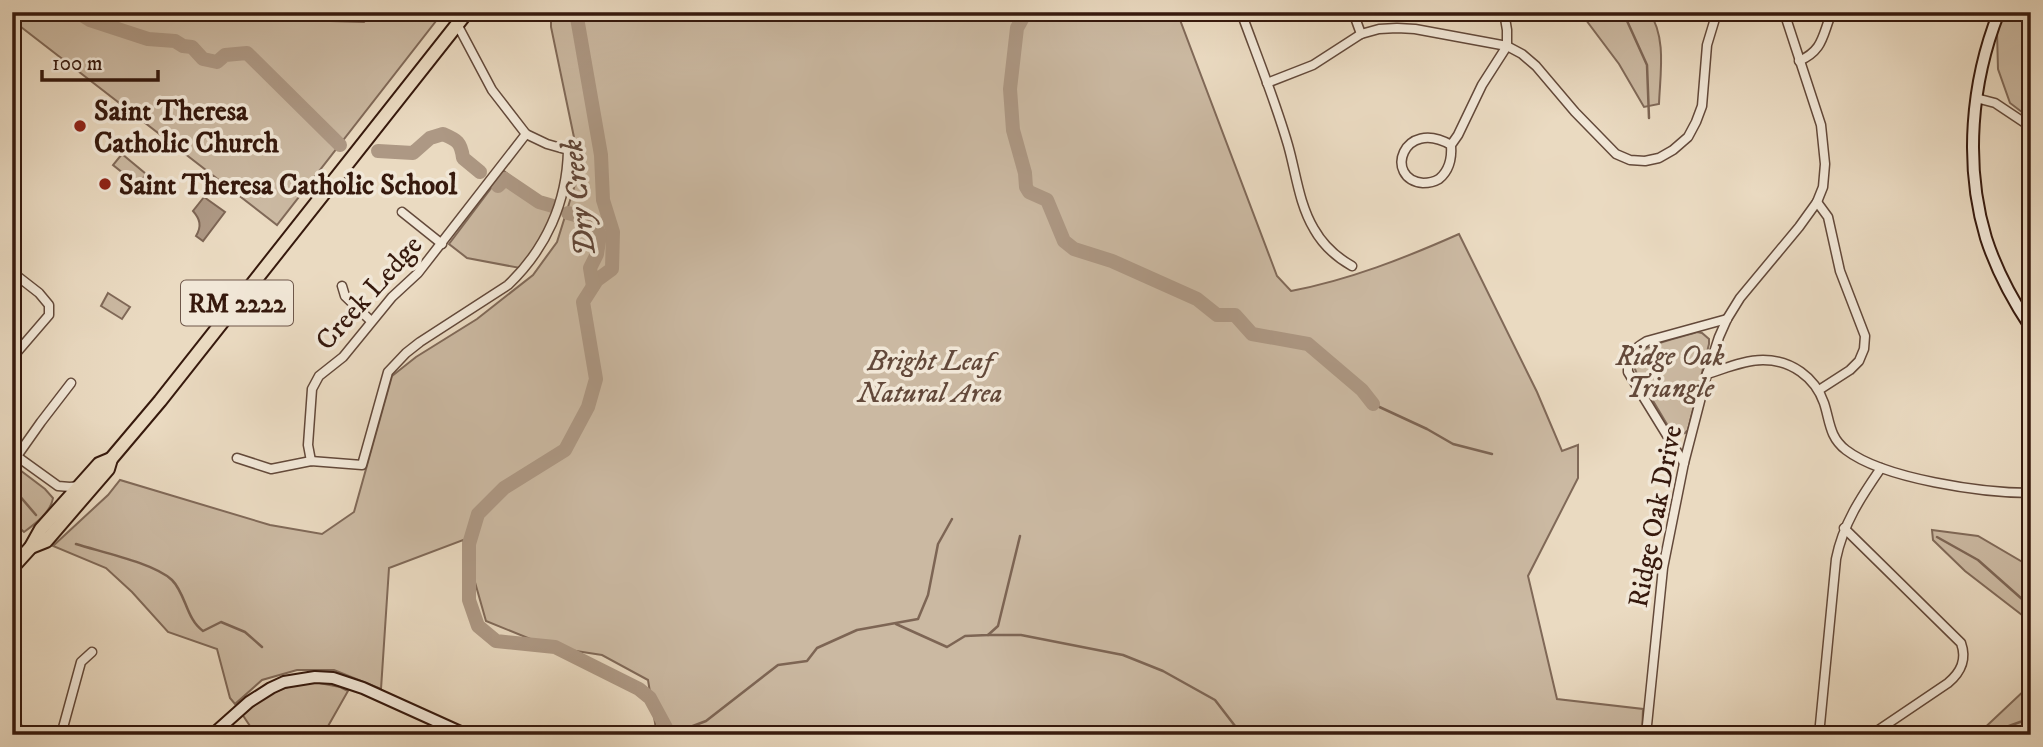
<svg xmlns="http://www.w3.org/2000/svg" width="2043" height="747" viewBox="0 0 2043 747" font-family="'IM FELL DW Pica',serif">
  <style>
    .green { fill: #cbb9a2; stroke: #806958; stroke-width: 2 }
    .water { fill: #ad9884; stroke: #7d6554; stroke-width: 2 }
    .lines { fill: none; stroke-linecap: round; stroke-linejoin: round }
    .stream { stroke: #7d6554; stroke-width: 2.5 }
    .river { stroke: #ad9884; stroke-width: 14 }
    .street-casing { stroke: #63493a; stroke-width: 11 }
    .secondary-casing { stroke: #36190d; stroke-width: 14 }
    .primary-casing { stroke: #36190d; stroke-width: 16 }
    .street { stroke: #f1e7d7; stroke-width: 8 }
    .secondary { stroke: #f1e7d7; stroke-width: 10 }
    .primary { stroke: #eadac1; stroke-width: 12 }
    .poi-dot { fill: #8f2418; stroke: #f1e7d7; stroke-width: 2.5 }
    .labels { text-anchor: middle; stroke-width: 7; stroke-linejoin: round; paint-order: stroke }
    .shield { fill: #f1e7d7; stroke: #6e574a; stroke-width: 2 }
    .shield-label { font-size: 26px; font-weight: bold; fill: #36190d }
    .poi-label { font-size: 28px; font-weight: bold; fill: #36190d; stroke: #f1e7d7; text-anchor: start }
    .street-label { font-size: 28px; fill: #36190d; stroke: #f1e7d7 }
    .park-label { font-size: 28px; font-style: italic; fill: #63493a; stroke: #f1e7d7 }
    .water-label { font-size: 30px; font-style: italic; fill: #604537; stroke: #f1e7d7 }
  </style>
  <rect width="100%" height="100%" fill="#eadac1"/>
  <filter id="stains"><feTurbulence type="fractalNoise" baseFrequency=".00286" numOctaves="4"/><feColorMatrix values="0 0 0 0 .2 0 0 0 0 .09 0 0 0 0 .02 0 0 0 .5 -.17"/></filter>
  <radialGradient id="worn" r=".72"><stop offset=".6" stop-color="#630" stop-opacity="0"/><stop offset="1" stop-color="#630" stop-opacity=".3"/></radialGradient>
  <g class="green">
    <path d="M12 12H159L164 16 364 22 372 12H443L277 225 12 20Z"/>
    <path d="M551 12H1177L1277 276 1291 291C1349 280 1405 258 1459 234L1537 392 1562 451 1578 445V478L1528 576 1557 699 1643 709 1642 735H657L648 680 602 655 550 647 486 621 463 540 389 568 381 689 334 670H297L262 680 235 704 230 698 217 649 168 632 132 592 106 568 53 546 108 495 120 480 270 525 322 534 354 512 392 376 416 357 477 319 533 275 557 242 578 175 576 147 551 27Z"/>
    <path d="M1580 12H1649C1667 37 1660 75 1659 104L1644 107 1619 64Z"/>
    <path d="M2004 12H2031V119L2010 103 1998 69 1997 32Z"/>
    <path d="M122 154 146 174 138 185 113 165Z"/>
    <path d="M504 171 555 212 541 240 520 268 467 258 449 244Z"/>
    <path d="M108 293 130 307 122 319 101 306Z"/>
    <path d="M1697 332 1702 333 1709 339V344L1688 430 1685 433 1677 435 1671 431 1637 374C1635 369 1632 364 1634 358 1640 345 1683 337 1697 332Z"/>
    <path d="M12 464 45 489 53 498C51 512 35 524 24 532L12 521Z"/>
    <path d="M1932 530 1978 536 2031 567V622L1965 571 1933 540Z"/>
    <path d="M2031 677V726L2011 735H1977L2028 687Z"/>
    <path d="M314 682 340 687 348 691 327 728 338 735H256L242 714C270 693 280 686 314 682Z"/>
  </g>
  <path class="water" d="M204 197 225 212 203 241 196 236C202 226 200 219 193 211Z"/>
  <g class="lines">
    <g class="stream">
      <path d="M1623 12 1647 65 1649 118"/>
      <path d="M1373 404 1427 429 1453 444 1492 454"/>
      <path d="M12 487 36 515"/>
      <path d="M1937 537 1978 560 2031 607"/>
      <path d="M76 544C101 552 154 563 172 580 186 594 186 619 203 631L221 622 245 632 262 647"/>
      <path d="M896 624 947 647 965 636 988 635 998 626 1020 536"/>
      <path d="M988 635H1021L1123 655 1163 671 1215 700 1242 735"/>
      <path d="M682 735 685 729 706 721 778 665 807 661 817 648 857 630 918 619 928 595 938 544 952 519"/>
      <path d="M1995 735 1998 730 2031 718"/>
    </g>
    <g class="river">
      <path d="M77 12 90 20 148 39 175 41 183 46 192 47 203 59 217 62 225 55 247 53 340 145"/>
      <path d="M576 12 601 155 603 200 613 232 612 269 597 280 583 302 596 379 588 407 565 450 504 488 478 514 469 544V600L478 626 496 641 555 647 639 689 650 698 670 735"/>
      <path d="M1026 12 1017 28 1010 89 1013 130 1025 173 1026 187 1029 192 1047 200 1064 241 1074 249 1112 261 1197 299 1217 315H1235L1252 334 1308 344 1362 390 1373 404"/>
      <path d="M378 151 413 153 430 138 443 134C457 140 461 142 463 158L480 172"/>
      <path d="M498 186 505 179 539 202 553 206"/>
      <path d="M568 213 593 220 600 235 597 254 590 268 593 286"/>
    </g>
    <defs>
      <g id="street">
        <path d="M1241 12C1257 56 1275 100 1288 145 1296 173 1299 204 1314 229 1323 245 1336 257 1352 266"/>
        <path d="M1353 12 1361 34"/>
        <path d="M1799 61C1824 50 1822 35 1832 12"/>
        <path d="M1267 83 1313 65 1361 34 1379 29 1397 28 1415 29 1507 46 1522 54 1536 66 1575 112 1616 154 1630 160 1645 161 1659 158 1673 150 1688 137 1696 122 1702 106 1707 45 1717 12"/>
        <path d="M1976 98 1995 103 2031 127"/>
        <path d="M1451 145C1403 117 1383 179 1423 183 1429 183 1434 182 1439 179 1450 170 1452 158 1451 145L1458 135 1482 85 1507 46V30L1504 12"/>
        <path d="M1817 202 1828 217 1840 271 1865 336 1864 349 1859 361 1850 370 1819 390"/>
        <path d="M402 212 442 244"/>
        <path d="M12 272 39 293 49 305V315L12 358"/>
        <path d="M342 286 345 296 371 321"/>
        <path d="M1707 374C1724 369 1744 360 1763 360 1791 360 1815 377 1824 403 1830 421 1829 437 1846 450 1884 479 1983 493 2031 493"/>
        <path d="M15 455 58 486 70 487 79 486"/>
        <path d="M17 456 41 422 71 383"/>
        <path d="M237 458 271 469 311 461 362 465 388 372 406 353 420 342 508 285C546 249 567 202 568 150L547 144 526 134 492 90 457 24"/>
        <path d="M311 461 308 445 312 389 319 376 343 357 392 297 418 273 526 134"/>
        <path d="M1684 463 1628 372C1627 354 1632 350 1647 341L1727 319"/>
        <path d="M1844 528 1961 643C1967 660 1961 672 1948 683L1871 735"/>
        <path d="M61 735 81 662 92 652"/>
        <path d="M1646 735 1663 568 1684 463 1707 374 1719 337 1727 319 1740 298 1799 227 1817 202 1823 187 1825 164 1821 125 1784 12"/>
        <path d="M1819 735 1836 559C1843 524 1861 497 1881 468"/>
      </g>
      <g id="secondary">
        <path d="M1999 12C1971 82 1964 165 1986 238 1996 269 2013 301 2031 328"/>
        <path d="M12 729 32 735"/>
        <path d="M212 735 249 702 271 688 284 682 315 677 333 678 363 688 467 735"/>
      </g>
      <g id="primary">
        <path d="M31 547 46 541 108 469 111 459 160 401 467 12"/>
        <path d="M12 568 31 547 41 529 99 464 111 459"/>
      </g>
    </defs>
    <use href="#street" class="street-casing"/>
    <use href="#secondary" class="secondary-casing"/>
    <use href="#primary" class="primary-casing"/>
    <use href="#street" class="street"/>
    <use href="#secondary" class="secondary"/>
    <use href="#primary" class="primary"/>
  </g>
  <g class="poi-dot">
    <circle cx="80" cy="126" r="7"/>
    <circle cx="105" cy="184" r="7"/>
  </g>
  <g class="labels">
    <rect class="shield" x="181" y="280.5" width="112" height="45" rx="5"/>
    <g class="shield-label">
      <text x="237" y="312">RM 2222</text>
    </g>
    <g class="poi-label">
      <text x="94" y="120">Saint Theresa<tspan x="94" dy="32">Catholic Church</tspan></text>
      <text x="119" y="194">Saint Theresa Catholic School</text>
    </g>
    <g class="street-label">
      <text transform="translate(368 292) rotate(-48)" y="10">Creek Ledge</text>
      <text transform="translate(1654 516) rotate(-79)" y="10">Ridge Oak Drive</text>
    </g>
    <g class="park-label">
      <text x="1670" y="365">Ridge Oak<tspan x="1670" dy="32">Triangle</tspan></text>
      <text x="930" y="370">Bright Leaf<tspan x="930" dy="32">Natural Area</tspan></text>
    </g>
    <g class="water-label">
      <text transform="translate(578 198) rotate(-97)" y="10">Dry Creek</text>
    </g>
  </g>
  <rect width="2043" height="747" fill="none" stroke="#eadac1" stroke-width="42"/>
  <rect x="14" y="14" width="2015" height="719" fill="none" stroke="#36190d" stroke-width="3.5"/>
  <rect x="21" y="21" width="2001" height="705" fill="none" stroke="#36190d" stroke-width="2"/>
  <path d="M42 70v10h116v-10" fill="none" stroke="#36190d" stroke-width="3.5"/>
  <text x="52" y="70" font-size="21" fill="#36190d" stroke="#f1e7d7" stroke-width="5" paint-order="stroke">100 m</text>
  <rect width="100%" height="100%" filter="url(#stains)"/>
  <rect width="100%" height="100%" fill="url(#worn)"/>
</svg>
